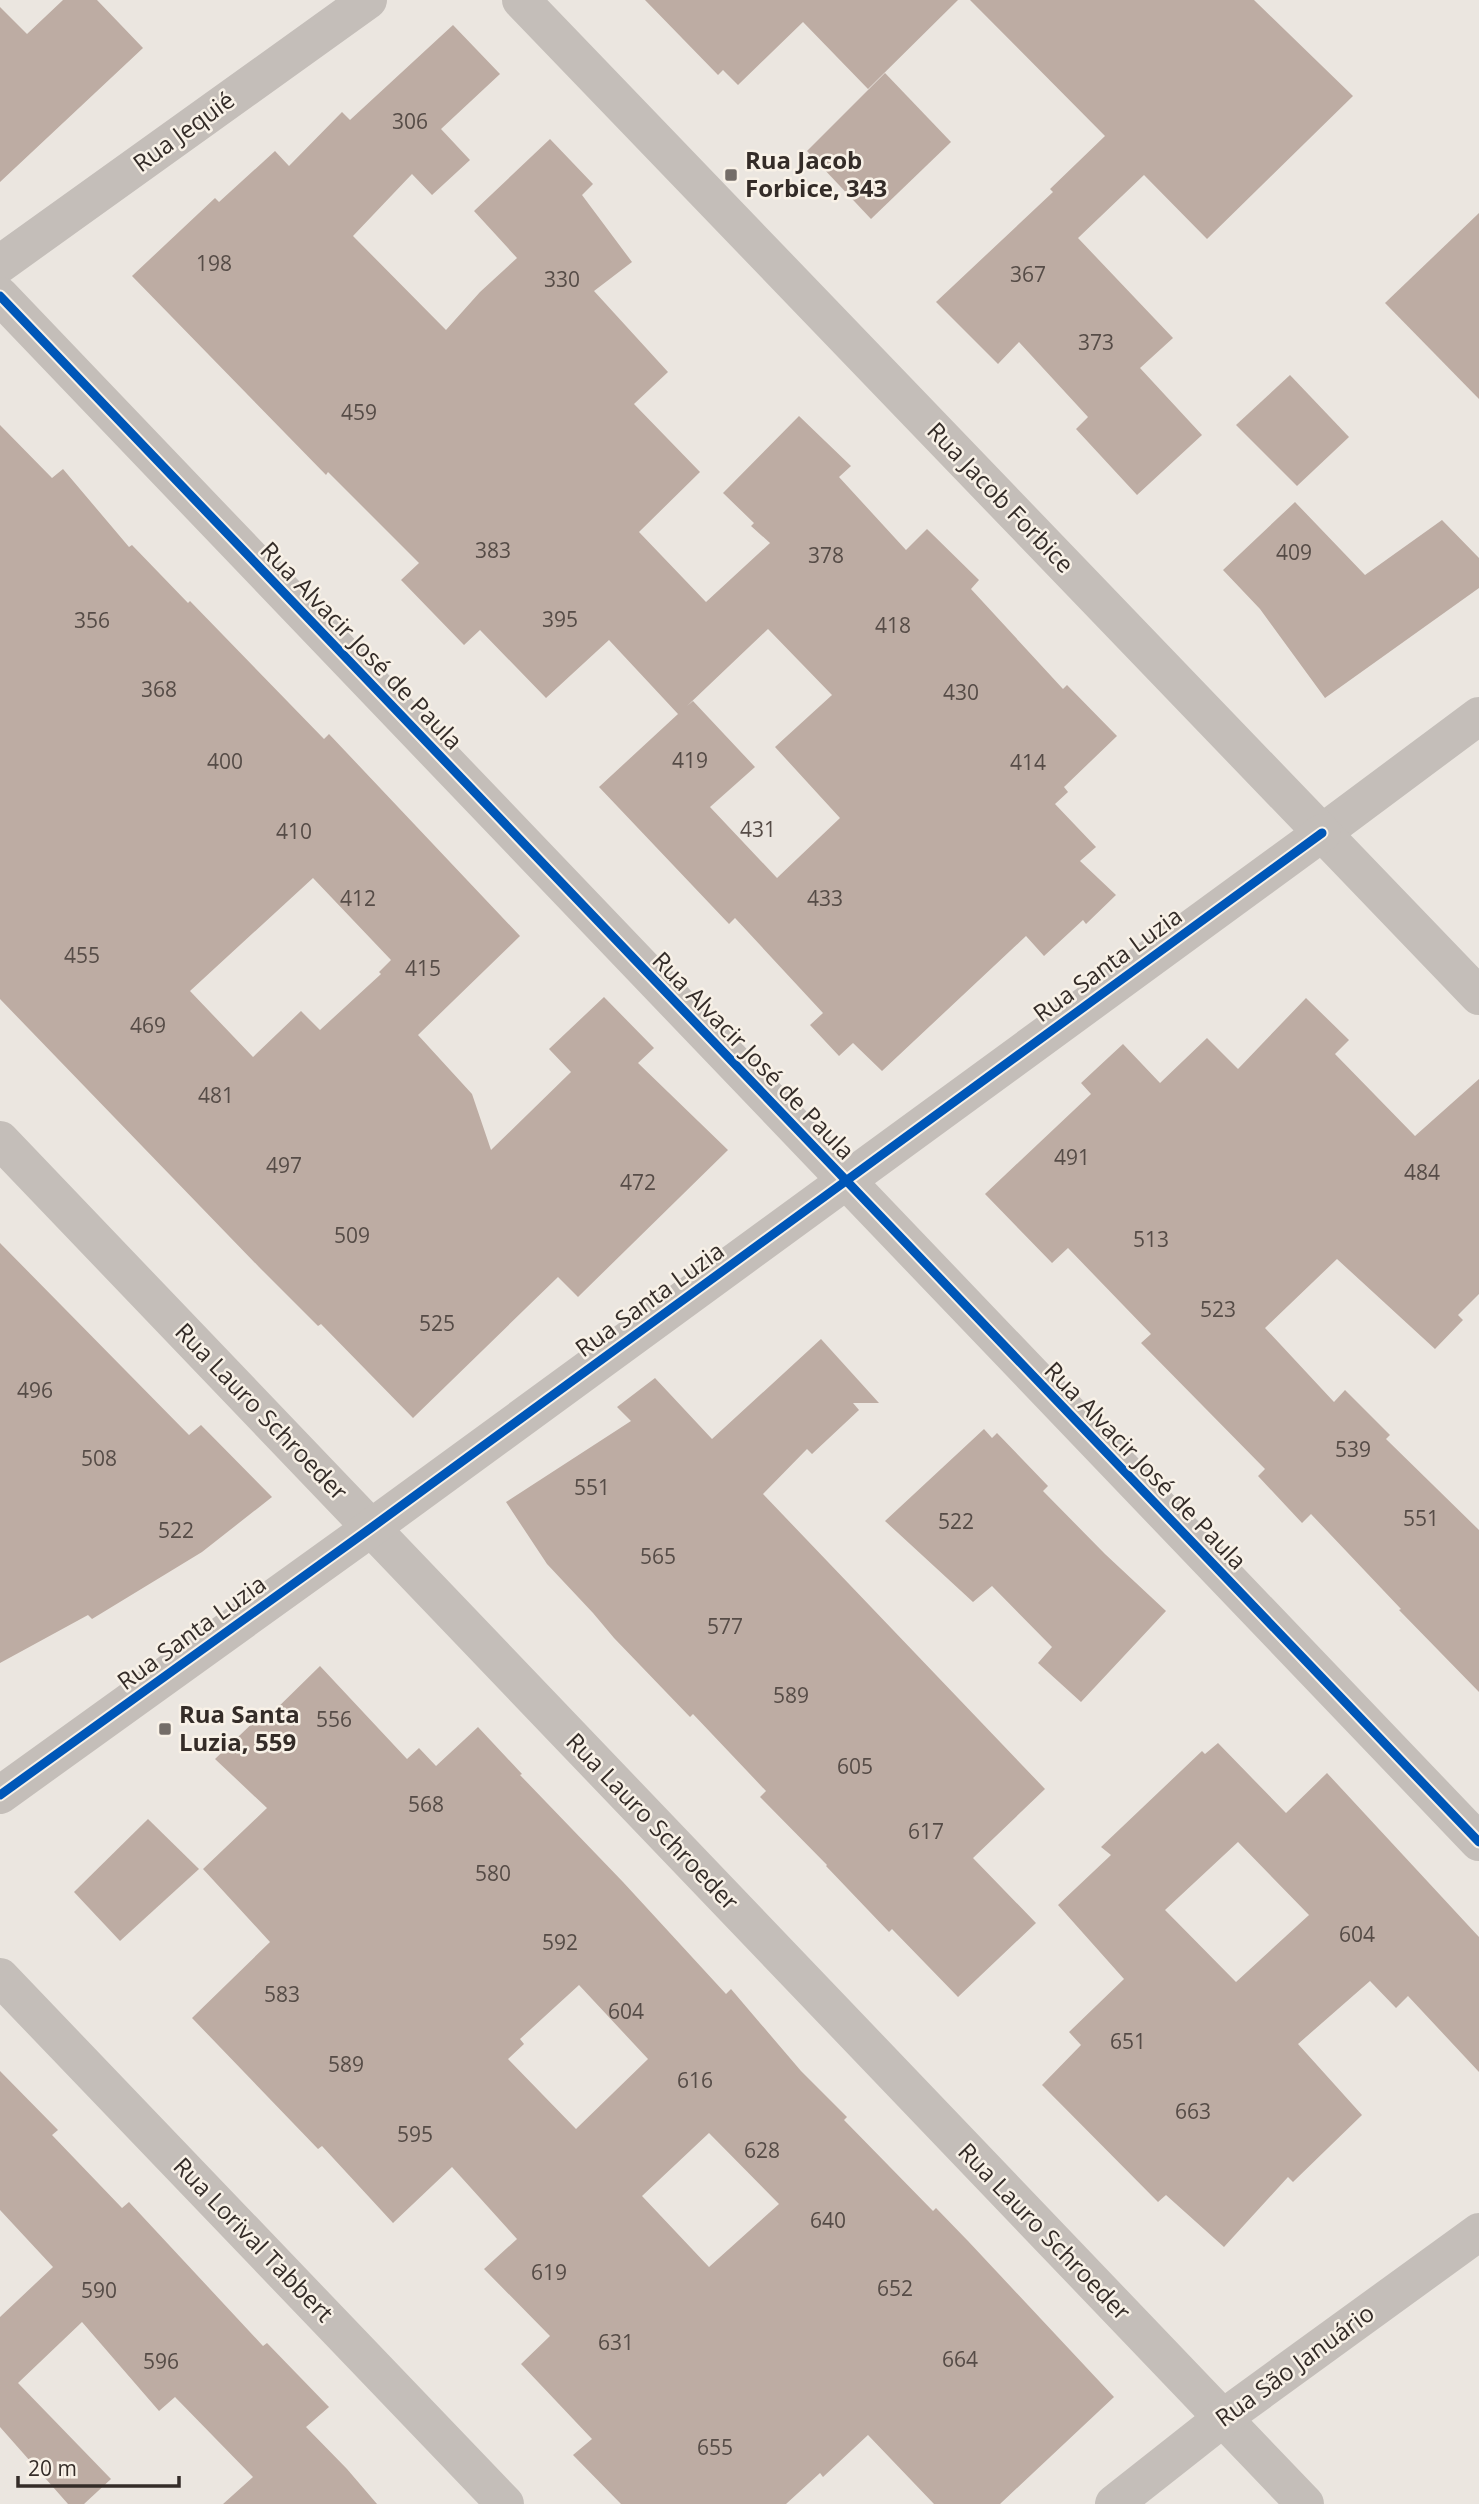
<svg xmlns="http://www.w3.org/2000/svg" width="1479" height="2504" viewBox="0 0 1479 2504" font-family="'Open Sans',sans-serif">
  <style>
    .building { fill: #bdaca3; fill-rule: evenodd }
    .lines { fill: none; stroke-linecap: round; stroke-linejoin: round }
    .minor { stroke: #c4beb9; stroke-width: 38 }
    .tertiary { stroke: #c4beb9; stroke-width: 38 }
    .cycleway-casing { stroke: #f8f1e7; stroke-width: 13 }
    .cycleway { stroke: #0057b8; stroke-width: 9 }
    .poi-dot { fill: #746d68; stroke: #f8f1e7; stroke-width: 2.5 }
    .labels { text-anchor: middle; stroke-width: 5; stroke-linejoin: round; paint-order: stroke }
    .number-label { font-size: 21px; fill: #564c47 }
    .street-label { font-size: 24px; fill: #342c28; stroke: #f8f1e7 }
    .poi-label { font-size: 24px; font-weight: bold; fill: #342c28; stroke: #f8f1e7; text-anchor: start }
  </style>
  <rect width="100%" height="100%" fill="#ebe6e0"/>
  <g class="building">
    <path d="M63 0H97L143 48 0 182V7L27 34Z"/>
    <path d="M645 0H958L868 89 803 22 738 85 723 70 718 75Z"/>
    <path d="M970 0H1254L1353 96 1207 239 1144 175 1078 238 1173 338 1140 368 1202 435 1137 495 1076 429 1088 417 1019 342 998 364 936 302 1053 192 1050 189 1105 136Z"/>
    <path d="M453 25 500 74 441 129 470 160 432 195 412 174 353 236 446 330 480 292 517 258 474 211 550 139 593 184 582 195 632 262 594 291 668 372 634 404 700 472 639 532 706 602 770 543 751 526 754 523 723 493 799 416 851 466 839 477 906 550 927 529 979 580 971 589 1063 689 1067 685 1117 736 1064 787 1068 792 1055 804 1096 847 1080 861 1116 895 1086 924 1083 920 1044 956 1026 936 882 1071 853 1043 839 1056 810 1025 823 1013 735 918 729 924 599 787 678 714 609 640 546 698 480 630 464 645 401 580 419 563 328 472 326 475 132 276 215 198 219 202 275 151 289 166 342 112 350 120ZM768 629 832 695 775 747 840 818 777 878 710 807 755 767 693 701 687 706Z"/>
    <path d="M885 73 951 142 871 219 807 151Z"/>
    <path d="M1479 213V399L1385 303Z"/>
    <path d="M1290 375 1349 437 1297 486 1236 425Z"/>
    <path d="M0 425 52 478 63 469 129 547 132 545 188 603 190 601 324 739 329 734 520 936 418 1035 472 1094 491 1150 571 1072 549 1049 604 997 654 1048 638 1063 728 1150 578 1297 558 1277 413 1418 321 1324 318 1326 259 1267 0 999ZM313 878 391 960 379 972 381 974 320 1030 301 1011 253 1057 190 991Z"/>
    <path d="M1295 502 1365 575 1442 520 1479 558V588L1325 698 1260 609 1223 570Z"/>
    <path d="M1306 998 1349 1040 1335 1054 1415 1136 1479 1079V1294L1458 1315 1463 1320 1435 1349 1337 1259 1265 1328 1334 1402 1345 1390 1390 1435 1386 1439 1479 1530V1692L1399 1610 1401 1609 1311 1514 1302 1523 1258 1476 1265 1469 1141 1343 1151 1334 1068 1248 1052 1263 985 1194 1091 1094 1081 1083 1123 1044 1160 1083 1207 1038 1238 1069Z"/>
    <path d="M0 1243 189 1435 201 1425 272 1497 202 1552 92 1619 88 1615 0 1663Z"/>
    <path d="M821 1339 879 1403H853L859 1410 812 1454 807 1449 763 1494 1045 1789 973 1858 1036 1923 958 1997 892 1929 889 1932 826 1866 827 1865 760 1797 766 1791 693 1714 690 1717 614 1638 593 1613 547 1564 506 1502 631 1421 617 1407 655 1378 712 1439Z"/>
    <path d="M984 1429 992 1438 997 1433 1048 1486 1043 1491 1105 1554 1166 1611 1081 1702 1038 1663 1052 1647 992 1586 973 1602 885 1521Z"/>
    <path d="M320 1666 407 1759 419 1748 436 1766 478 1727 522 1774 520 1775 623 1882 726 1994 731 1989 801 2071 847 2117 844 2120 933 2211 936 2208 968 2241 1114 2397 1000 2504H934L868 2435 823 2477 820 2473 786 2504H621L573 2455 592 2439 521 2364 550 2336 484 2269 517 2239 452 2167 393 2223 322 2146 318 2149 192 2018 270 1942 203 1869 267 1808 215 1759 265 1711 269 1716ZM579 1985 648 2059 576 2129 508 2059 524 2044 520 2039ZM709 2133 779 2204 709 2267 642 2196Z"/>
    <path d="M1218 1743 1286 1813 1327 1773 1479 1937V2072L1408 1996 1396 2008 1370 1981 1298 2044 1362 2115 1293 2182 1288 2177 1224 2247 1166 2195 1158 2202 1042 2085 1081 2045 1069 2032 1124 1979 1058 1905 1111 1855 1101 1847 1202 1751 1205 1754ZM1238 1842 1309 1915 1236 1982 1165 1910Z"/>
    <path d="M148 1819 199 1869 120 1941 74 1892Z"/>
    <path d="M0 2071 58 2130 52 2135 122 2208 129 2202 263 2346 267 2343 329 2407 306 2427 347 2469 377 2504H223L253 2477 175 2397 159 2411 82 2322 18 2383 111 2479 84 2504H68L0 2427V2317L53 2267 0 2210Z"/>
  </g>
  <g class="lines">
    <g class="minor">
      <path d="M0 264 368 0"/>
      <path d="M0 296 1479 1842"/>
      <path d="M1322 833 1479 716"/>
      <path d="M0 1140 1305 2504"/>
      <path d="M0 1977 505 2504"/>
      <path d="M1114 2504 1223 2418 1479 2232"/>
    </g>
    <g class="tertiary">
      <path d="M521 0 1479 996"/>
      <path d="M0 1795 371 1528 1322 833"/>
    </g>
    <defs>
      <g id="cycleway">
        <path d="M0 296 1479 1842"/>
        <path d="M0 1795 371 1528 1322 833"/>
      </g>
    </defs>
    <use href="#cycleway" class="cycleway-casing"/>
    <use href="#cycleway" class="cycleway"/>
  </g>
  <g class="poi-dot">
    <rect x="724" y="168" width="14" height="14" rx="3.5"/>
    <rect x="158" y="1722" width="14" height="14" rx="3.5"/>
  </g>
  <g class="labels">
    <g class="number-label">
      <text x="410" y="129">306</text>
      <text x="214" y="271">198</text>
      <text x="1028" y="282">367</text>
      <text x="562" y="287">330</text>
      <text x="1096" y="350">373</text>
      <text x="359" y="420">459</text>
      <text x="493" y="558">383</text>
      <text x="1294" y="560">409</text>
      <text x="826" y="563">378</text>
      <text x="560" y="627">395</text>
      <text x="92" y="628">356</text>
      <text x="893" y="633">418</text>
      <text x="159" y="697">368</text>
      <text x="961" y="700">430</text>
      <text x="690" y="768">419</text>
      <text x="225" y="769">400</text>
      <text x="1028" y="770">414</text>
      <text x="758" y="837">431</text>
      <text x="294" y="839">410</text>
      <text x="358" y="906">412</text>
      <text x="825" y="906">433</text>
      <text x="82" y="963">455</text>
      <text x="423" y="976">415</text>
      <text x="148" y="1033">469</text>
      <text x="216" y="1103">481</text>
      <text x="1072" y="1165">491</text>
      <text x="284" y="1173">497</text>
      <text x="1422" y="1180">484</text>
      <text x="638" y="1190">472</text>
      <text x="352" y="1243">509</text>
      <text x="1151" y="1247">513</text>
      <text x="1218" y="1317">523</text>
      <text x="437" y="1331">525</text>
      <text x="35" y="1398">496</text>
      <text x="1353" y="1457">539</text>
      <text x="99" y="1466">508</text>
      <text x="592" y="1495">551</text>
      <text x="1421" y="1526">551</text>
      <text x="956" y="1529">522</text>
      <text x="176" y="1538">522</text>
      <text x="658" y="1564">565</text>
      <text x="725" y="1634">577</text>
      <text x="791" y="1703">589</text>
      <text x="334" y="1727">556</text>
      <text x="855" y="1774">605</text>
      <text x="426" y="1812">568</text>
      <text x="926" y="1839">617</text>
      <text x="493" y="1881">580</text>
      <text x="1357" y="1942">604</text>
      <text x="560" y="1950">592</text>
      <text x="282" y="2002">583</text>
      <text x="626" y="2019">604</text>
      <text x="1128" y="2049">651</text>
      <text x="346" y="2072">589</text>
      <text x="695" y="2088">616</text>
      <text x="1193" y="2119">663</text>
      <text x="415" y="2142">595</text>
      <text x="762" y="2158">628</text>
      <text x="828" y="2228">640</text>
      <text x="549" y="2280">619</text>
      <text x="895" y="2296">652</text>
      <text x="99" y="2298">590</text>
      <text x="616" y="2350">631</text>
      <text x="960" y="2367">664</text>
      <text x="161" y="2369">596</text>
      <text x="715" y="2455">655</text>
    </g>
    <g class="street-label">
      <text transform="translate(184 132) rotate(-36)" y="8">Rua Jequié</text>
      <text transform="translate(1000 498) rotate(46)" y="8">Rua Jacob Forbice</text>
      <text transform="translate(361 646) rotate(46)" y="8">Rua Alvacir José de Paula</text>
      <text transform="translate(1108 965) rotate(-36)" y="8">Rua Santa Luzia</text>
      <text transform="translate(753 1056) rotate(46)" y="8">Rua Alvacir José de Paula</text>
      <text transform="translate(650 1300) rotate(-36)" y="8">Rua Santa Luzia</text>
      <text transform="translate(261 1412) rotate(46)" y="8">Rua Lauro Schroeder</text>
      <text transform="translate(1145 1466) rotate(46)" y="8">Rua Alvacir José de Paula</text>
      <text transform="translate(192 1633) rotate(-36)" y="8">Rua Santa Luzia</text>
      <text transform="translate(652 1822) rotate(46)" y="8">Rua Lauro Schroeder</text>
      <text transform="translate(1044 2232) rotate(46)" y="8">Rua Lauro Schroeder</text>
      <text transform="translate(253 2240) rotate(46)" y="8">Rua Lorival Tabbert</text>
      <text transform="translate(1295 2366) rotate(-36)" y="8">Rua São Januário</text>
    </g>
    <g class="poi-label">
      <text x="745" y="169">Rua Jacob<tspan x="745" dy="28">Forbice, 343</tspan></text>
      <text x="179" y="1723">Rua Santa<tspan x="179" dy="28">Luzia, 559</tspan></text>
    </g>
  </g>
  <path d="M18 2476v10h161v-10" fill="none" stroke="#342c28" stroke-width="3.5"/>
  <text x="28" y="2476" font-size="21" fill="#342c28" stroke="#f8f1e7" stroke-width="5" paint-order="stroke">20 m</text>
</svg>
